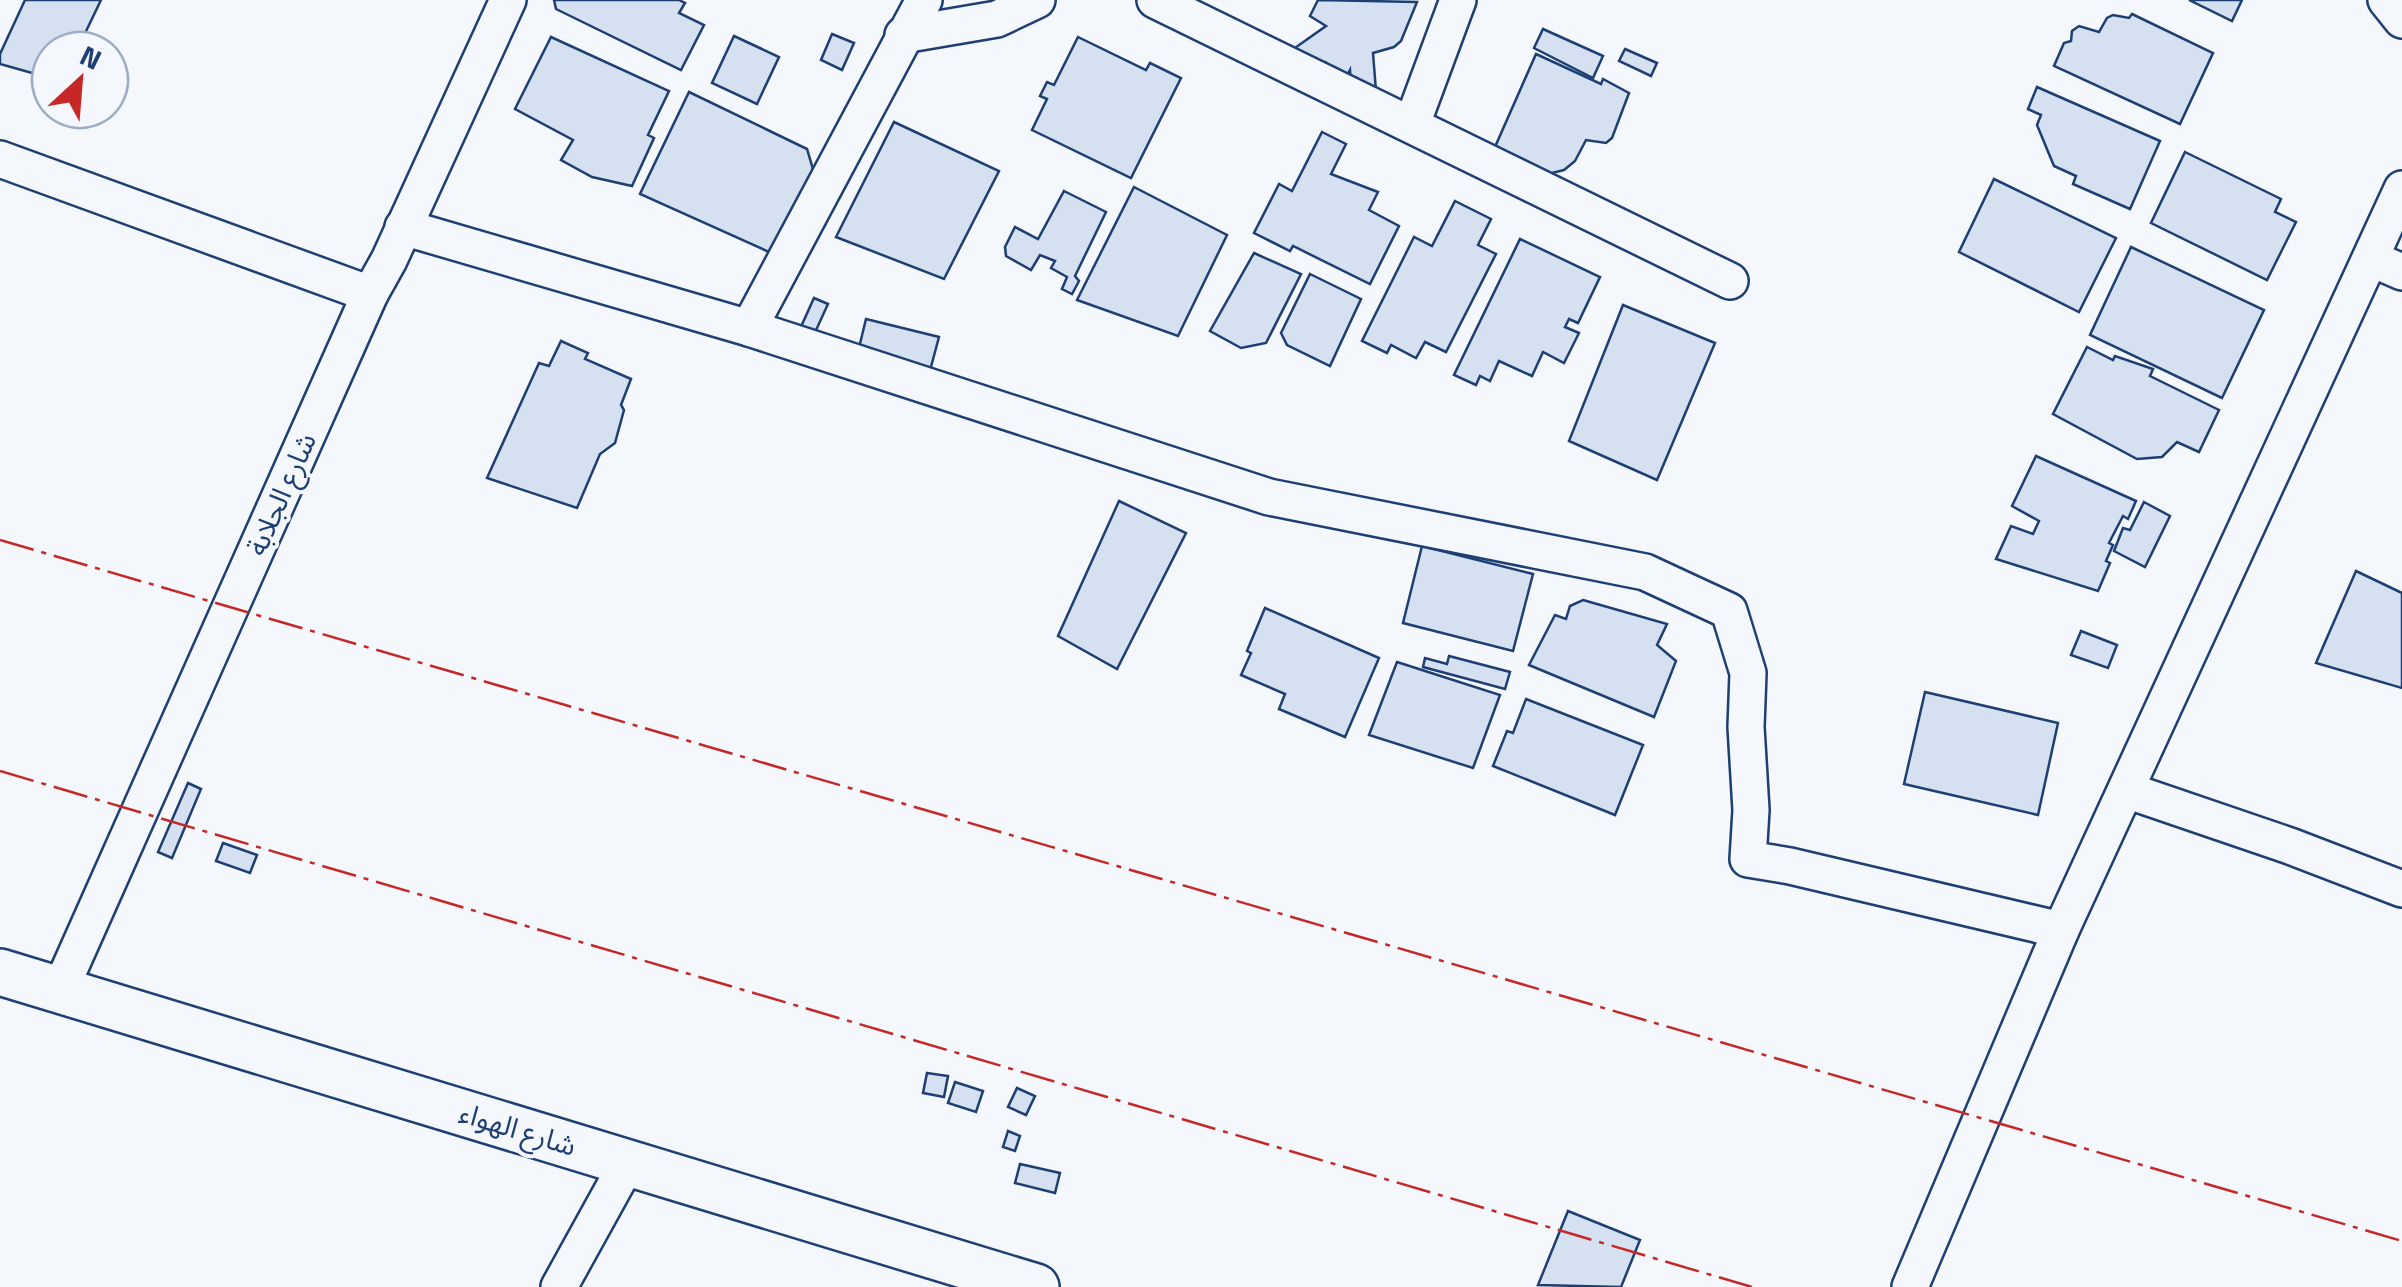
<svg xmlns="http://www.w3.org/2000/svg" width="2402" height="1287" viewBox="0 0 2402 1287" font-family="'Titillium Web','Noto Sans Arabic',sans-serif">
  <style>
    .building { fill: #d5e0f0; stroke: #1d3f73; stroke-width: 2.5 }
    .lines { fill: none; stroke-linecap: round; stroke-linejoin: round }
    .minor-casing { stroke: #1d3f73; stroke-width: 40 }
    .tertiary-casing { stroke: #1d3f73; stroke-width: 50 }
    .minor { stroke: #f4f7fb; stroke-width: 35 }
    .tertiary { stroke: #f4f7fb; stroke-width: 45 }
    .power { stroke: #c62828; stroke-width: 2.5; stroke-dasharray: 35 8 5 8; stroke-linecap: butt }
    .labels { text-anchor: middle; stroke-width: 8; stroke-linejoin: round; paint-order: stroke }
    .street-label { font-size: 28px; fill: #1d3f73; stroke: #f4f7fb }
  </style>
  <rect width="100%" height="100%" fill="#f4f7fb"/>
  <g class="building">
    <path d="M25 0H101L77 50H50V78L0 64V54Z"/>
    <path d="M554 0H679L685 3 679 13 704 25 681 70 556 9Z"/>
    <path d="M1318 0 1417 2 1401 41 1394 47 1373 53 1376 91 1351 86 1350 70 1343 83 1321 73 1325 63 1306 70 1292 50 1326 26 1310 16Z"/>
    <path d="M2189 0H2242L2232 21Z"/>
    <path d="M2132 14 2213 53 2180 124 2054 66 2064 43 2071 41 2072 31 2079 26 2099 32 2107 18 2113 15 2129 18Z"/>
    <path d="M1543 29 1603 56 1593 78 1534 48Z"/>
    <path d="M832 34 854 43 842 70 821 60Z"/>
    <path d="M734 36 779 57 757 104 712 83Z"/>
    <path d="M551 37 669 91 648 135 654 138 632 186 592 177 561 160 573 140 515 109Z"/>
    <path d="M1078 37 1146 70 1150 63 1181 78 1131 178 1032 130 1047 99 1040 96 1047 82 1054 85Z"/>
    <path d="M1625 49 1657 63 1651 76 1619 61Z"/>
    <path d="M1536 54 1601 84 1603 79 1629 93 1612 138 1606 143 1586 140 1575 161 1564 170 1548 174 1495 147Z"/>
    <path d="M2037 87 2160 141 2130 209 2073 184 2076 176 2054 166 2037 125 2041 115 2028 109Z"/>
    <path d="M689 92 807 149 815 176 778 256 640 194Z"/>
    <path d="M894 122 999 171 944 279 836 237Z"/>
    <path d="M1322 132 1346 144 1331 174 1378 192 1369 210 1399 226 1370 284 1293 246 1290 251 1254 233 1279 184 1292 191Z"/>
    <path d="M2185 152 2281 199 2275 212 2296 222 2267 280 2151 223Z"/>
    <path d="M1994 179 2116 238 2079 312 1959 252Z"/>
    <path d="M1134 187 1227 235 1178 336 1077 300Z"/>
    <path d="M1064 191 1106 212 1075 276 1079 281 1072 294 1062 289 1067 277 1051 268 1055 261 1040 255 1031 270 1006 256 1005 247 1015 227 1038 239Z"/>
    <path d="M1455 201 1491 219 1478 245 1496 254 1446 352 1425 342 1416 358 1391 345 1387 353 1362 341 1414 237 1432 246Z"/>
    <path d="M1520 239 1600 277 1578 323 1569 319 1565 327 1579 333 1564 363 1543 352 1532 376 1499 361 1490 381 1480 376 1476 385 1454 375Z"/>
    <path d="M2131 247 2264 310 2222 398 2090 335Z"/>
    <path d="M1254 253 1301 274 1266 343 1241 348 1210 331Z"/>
    <path d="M1310 274 1361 299 1330 366 1287 345 1281 333Z"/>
    <path d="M814 298 828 304 812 339 800 329Z"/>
    <path d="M1623 305 1715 343 1657 480 1569 441Z"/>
    <path d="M866 319 939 337 928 378 856 360Z"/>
    <path d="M561 341 588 353 585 359 631 379 621 405 624 410 615 443 600 454 577 508 487 478 539 363 549 366Z"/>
    <path d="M2087 347 2113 360 2115 356 2153 369 2150 376 2219 410 2199 452 2177 442 2162 457 2137 459 2053 414Z"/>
    <path d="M2036 456 2136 501 2128 519 2123 516 2109 543 2113 545 2106 561 2110 563 2098 591 1996 559 2011 526 2033 534 2039 521 2012 506Z"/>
    <path d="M1119 501 1186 533 1117 669 1058 636Z"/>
    <path d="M2144 502 2170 516 2145 567 2114 551 2123 528 2130 530Z"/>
    <path d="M1422 546 1533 574 1513 651 1403 623Z"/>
    <path d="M2356 571 2402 593V688L2316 663Z"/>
    <path d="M1583 600 1667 624 1657 645 1676 661 1654 717 1529 665 1555 615 1566 619 1570 606Z"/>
    <path d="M1265 608 1379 658 1345 737 1279 709 1285 694 1241 675 1251 653 1247 651Z"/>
    <path d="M2081 631 2117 645 2108 668 2071 655Z"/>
    <path d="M1449 656 1510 672 1505 689 1423 667 1425 658 1447 664Z"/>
    <path d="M1397 662 1500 695 1473 768 1369 735Z"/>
    <path d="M1925 692 2058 723 2038 815 1904 784Z"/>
    <path d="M1526 699 1643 745 1615 815 1493 766 1507 731 1513 733Z"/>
    <path d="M188 783 201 789 172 858 158 852Z"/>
    <path d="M223 843 257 855 250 873 216 861Z"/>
    <path d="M927 1073 948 1076 944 1097 923 1093Z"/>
    <path d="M955 1082 983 1091 976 1112 948 1103Z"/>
    <path d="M1017 1088 1035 1096 1026 1115 1008 1107Z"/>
    <path d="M1008 1131 1020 1136 1015 1151 1003 1147Z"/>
    <path d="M1020 1164 1060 1173 1055 1193 1015 1183Z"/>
    <path d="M1568 1211 1640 1240 1621 1287 1538 1285Z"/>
  </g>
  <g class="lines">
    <defs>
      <g id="minor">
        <path d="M1155 0 1730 281"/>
        <path d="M2386 0 2402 20"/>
        <path d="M903 35 997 19 1037 0"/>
        <path d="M1412 124 1458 0"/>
        <path d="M0 159 370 294"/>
        <path d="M403 227 749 328 1269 497 1645 572 1729 611 1748 673 1746 727 1751 810 1748 859 1790 866 2061 930"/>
        <path d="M2372 259 2402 272"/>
        <path d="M749 328 924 0"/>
        <path d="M2126 790 2290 846 2402 889"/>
        <path d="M60 990 370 294 389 260 508 0"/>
        <path d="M559 1287 628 1162"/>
        <path d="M1910 1287 2061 930 2402 189"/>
      </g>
      <path id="tertiary" d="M0 972 1036 1287"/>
    </defs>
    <use href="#minor" class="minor-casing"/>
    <use href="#tertiary" class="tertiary-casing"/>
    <use href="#minor" class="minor"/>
    <use href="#tertiary" class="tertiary"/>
    <g class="power">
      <path d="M0 540 2402 1241"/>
      <path d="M0 771 1752 1287"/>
    </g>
  </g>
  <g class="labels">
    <g class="street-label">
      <text transform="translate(281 494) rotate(-66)" y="10">شارع الجلابة</text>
      <text transform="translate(518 1129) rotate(17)" y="10">شارع الهواء</text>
    </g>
  </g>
  <g transform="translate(80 80) rotate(26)"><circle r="48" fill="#f4f7fb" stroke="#9eadc5" stroke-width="2.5"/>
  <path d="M0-8L18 38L0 25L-18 38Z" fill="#c62828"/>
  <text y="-15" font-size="28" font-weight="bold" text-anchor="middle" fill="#1d3f73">N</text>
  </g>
</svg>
